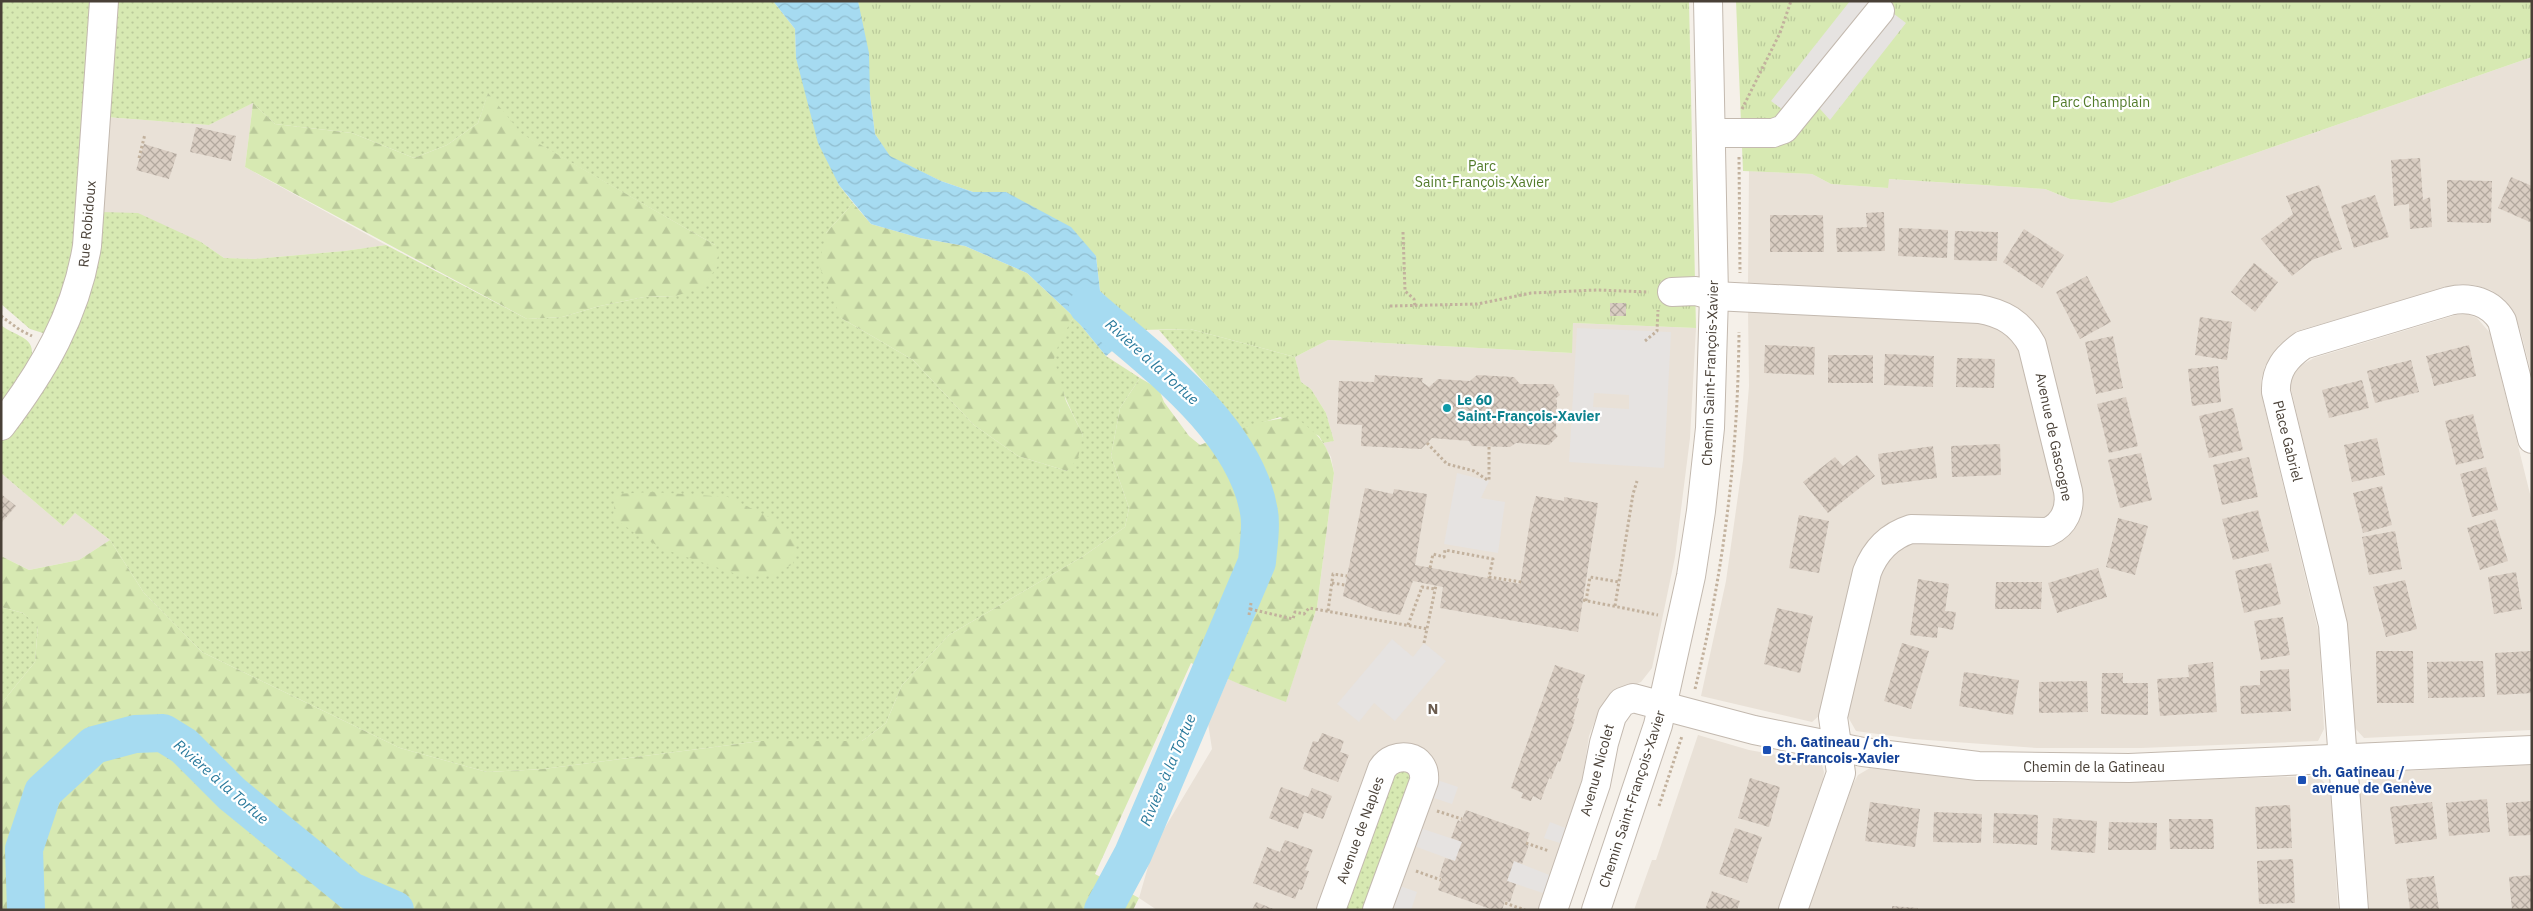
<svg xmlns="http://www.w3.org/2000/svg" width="2533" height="911" viewBox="0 0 2533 911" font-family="'IBM Plex Sans',sans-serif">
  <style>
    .residential { fill: #e9e1d7 }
    .grass { fill: url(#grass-dots) }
    .forest { fill: url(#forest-firs) }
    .park { fill: url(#park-tufts) }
    .parking { fill: #e6e3e1; fill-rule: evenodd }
    .water { fill: url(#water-waves) }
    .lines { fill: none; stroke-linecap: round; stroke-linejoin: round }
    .river { stroke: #a6dbf1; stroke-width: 38 }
    .building { fill: url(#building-cross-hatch) }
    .minor-casing { stroke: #c3b9af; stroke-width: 30 }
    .path { stroke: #c2b19d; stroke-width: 3; stroke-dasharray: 2.5 2.5; stroke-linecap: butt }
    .minor { stroke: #fff; stroke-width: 28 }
    .culture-dot { fill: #0f9aa8; stroke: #fff; stroke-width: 2 }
    .transit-dot { fill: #1a4fb4; stroke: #fff; stroke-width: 2 }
    .labels { text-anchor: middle; stroke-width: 4.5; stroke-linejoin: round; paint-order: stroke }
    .park-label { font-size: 14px; fill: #527b2a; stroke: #fff }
    .street-label { font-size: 14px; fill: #494037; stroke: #fff }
    .culture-label { font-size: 14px; font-weight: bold; fill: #0d838f; stroke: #fff; text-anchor: start }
    .transit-label { font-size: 14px; font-weight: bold; fill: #164399; stroke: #fff; text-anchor: start }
    .water-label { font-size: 15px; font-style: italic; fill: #2a7a9c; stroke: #fff }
    .neighbourhood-label { font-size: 15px; font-weight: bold; fill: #6b5c4f; stroke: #fff }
  </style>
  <defs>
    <pattern id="grass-dots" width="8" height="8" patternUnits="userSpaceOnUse" patternTransform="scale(1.25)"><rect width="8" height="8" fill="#d7e9b2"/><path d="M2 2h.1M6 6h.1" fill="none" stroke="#bac99a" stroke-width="1.8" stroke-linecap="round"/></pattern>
    <pattern id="forest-firs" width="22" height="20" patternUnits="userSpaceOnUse" patternTransform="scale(1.25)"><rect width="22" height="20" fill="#d7e9b2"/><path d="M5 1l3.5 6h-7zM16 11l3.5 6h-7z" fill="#bac99a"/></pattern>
    <pattern id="park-tufts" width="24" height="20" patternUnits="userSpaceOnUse" patternTransform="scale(1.25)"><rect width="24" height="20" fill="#d7e9b2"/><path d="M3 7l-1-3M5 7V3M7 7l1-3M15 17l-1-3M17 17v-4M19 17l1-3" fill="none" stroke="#bac99a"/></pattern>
    <pattern id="water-waves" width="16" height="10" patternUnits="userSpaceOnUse" patternTransform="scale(1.25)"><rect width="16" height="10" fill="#a6dbf1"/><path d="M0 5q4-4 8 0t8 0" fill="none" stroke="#90bdcf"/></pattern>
    <pattern id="building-cross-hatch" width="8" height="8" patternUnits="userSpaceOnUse" patternTransform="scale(1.25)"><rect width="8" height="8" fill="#d9cdc2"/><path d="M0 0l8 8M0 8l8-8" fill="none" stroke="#b2a89e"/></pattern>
  </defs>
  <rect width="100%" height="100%" fill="#f5f0e9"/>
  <g class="residential">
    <path d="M2532 57V376L2521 333 2515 315 2504 299 2491 290 2474 285 2459 284 2297 331 2279 345 2265 366 2261 380 2264 406 2319 634 2324 729 2318 741 2141 748H2037L1914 739 1856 731 1848 717V707L1878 576 1894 552 1909 542 2067 535 2038 329 1748 284 1749 171 1812 174 1831 184 1888 188V179L2045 189 2070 199 2112 203Z"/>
    <path d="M253 103 245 167 386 245 344 251 254 259 224 258 201 242 100 212 106 117 209 125Z"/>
    <path d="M1748 309 1974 321 2002 327 2022 349 2058 506 2046 520 1894 523 1821 714 1812 722 1701 696 1726 581 1743 460 1749 386Z"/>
    <path d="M2467 314 2477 318 2490 333 2532 502V730L2364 738 2355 728 2353 720 2352 672 2346 623 2291 389V377L2298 367 2314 358 2456 315Z"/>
    <path d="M1573 323 1696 328 1690 438 1675 557 1652 668 1641 682 1611 696 1596 718 1589 736 1580 794 1540 910H1157L1139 898 1154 846 1212 749 1208 723 1228 679 1286 701 1317 607 1334 473 1331 457 1323 443 1334 441 1326 413 1311 389 1301 382 1295 357 1328 340 1571 353Z"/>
    <path d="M1 473 63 526 75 513 110 540 79 560 29 570 1 556Z"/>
    <path d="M1698 735 1749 750 1818 762 1822 765 1824 772 1823 780 1778 910H1634L1652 860H1656Z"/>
    <path d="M2532 765V910H2369L2360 791 2369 777 2383 772Z"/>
    <path d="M1870 768 1965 779 2030 782 2097 783 2313 776 2322 780 2328 787 2331 798 2338 910H1808L1852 786 1858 775Z"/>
  </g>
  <g class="grass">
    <path d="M1 1H97L75 261 55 326 43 333 30 329 1 304Z"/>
    <path d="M113 1H773L795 29 796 58 839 185 853 203 826 233 841 318 913 360 974 425 1018 456 1067 471 1083 435C1075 419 1053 375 1054 359 1054 344 1066 329 1074 317L1106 356 1140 378 1120 408 1111 456 1129 508 1125 527 1082 557 949 635 902 685 886 723 862 741H761L543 769 487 772 400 748 202 652 144 593 110 540 75 513 63 526 1 473V437L100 212 138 213 201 242 224 258 254 259 344 251 386 245 527 319 562 317 600 306 644 297 675 296 715 245 521 134 488 94 478 123 447 145 414 158 352 133 275 124 253 103 209 125 106 117Z"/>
    <path d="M1 325C14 336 34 336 32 355L1 410Z"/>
    <path d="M1190 329 1295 357 1301 382 1311 389 1326 413 1334 441 1323 443 1319 436 1280 417 1238 430 1209 388 1159 330Z"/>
    <path d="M1 607 23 613 38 625 35 662 1 704Z"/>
    <path d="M1396 770H1407L1413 777 1365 910H1345Z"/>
  </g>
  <g class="forest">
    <path d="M488 93 522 134 715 245 720 263 702 288 675 296 644 297 600 306 562 317 527 319 245 167 253 103 275 124 352 133 414 158 447 145 478 123Z"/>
    <path d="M853 203 871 224 920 238 965 246 1027 273 1074 317 1060 340 1054 359 1066 401 1083 435 1078 458 1067 471 1018 456 974 425 913 360 841 318 819 265 826 233Z"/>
    <path d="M1140 378 1159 389 1164 402 1189 436 1200 445 1256 423 1294 416C1318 435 1328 441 1334 473L1317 607 1286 702 1244 686 1191 663 1095 874 1139 898 1133 910H1V704L35 662 38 626 23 613 1 607V556L29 570 79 560 110 540 144 593 202 652 400 748 487 772 543 769 761 741H862L886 723 902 685 949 635 1082 557 1125 527 1129 508 1111 456 1120 408Z"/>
    <path d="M652 492 728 497 777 521 797 542 793 564 773 575 736 574 672 552 640 537 613 517 616 494Z"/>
  </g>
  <g class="park">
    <path d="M858 1H1689L1696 328 1573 323 1572 353 1328 340 1295 357 1190 329 1138 330 1100 291 1096 256 1006 192H973L941 181 890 157 875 134Z"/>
    <path d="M1736 1H2532V57L2112 203 2070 199 2045 189 1889 179 1888 188 1831 184 1812 174 1743 171Z"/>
  </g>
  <g class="parking">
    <path d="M1850 1H1877L1906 23 1830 120 1810 98 1794 118 1771 101Z"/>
    <path d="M1577 328 1671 332 1664 468 1569 462ZM1594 393 1629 395V409L1593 407Z"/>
    <path d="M1457 473 1489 481 1481 498 1505 502 1498 553 1444 544Z"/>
    <path d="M1392 639 1413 657 1424 643 1446 661 1395 721 1374 703 1359 722 1337 704Z"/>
    <path d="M1437 780 1458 787 1452 804 1431 797Z"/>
    <path d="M1550 822 1568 829 1563 844 1544 838Z"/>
    <path d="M1420 828 1462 842 1455 861 1414 846Z"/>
    <path d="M1514 861 1552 876 1546 894 1507 881Z"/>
    <path d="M1400 886 1417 892 1411 910H1391Z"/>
  </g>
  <path class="water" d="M773 1H858L869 53 870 95 875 134 890 156 941 181 973 192H1006L1071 227 1096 256 1100 291 1138 330 1106 356 1074 317 1027 273 965 246 920 238 871 224 839 185 818 143 796 58 795 29Z"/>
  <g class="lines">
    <g class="river">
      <path d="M1088 306C1150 360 1245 427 1259 512 1262 528 1258 547 1257 562L1133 854 1103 910"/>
      <path d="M26 910 24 849 43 792 94 745 135 734 163 733 184 746 232 794 351 891 395 910"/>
    </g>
  </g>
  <g class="building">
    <path d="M196 127 236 136 231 161 190 152Z"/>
    <path d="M144 144 177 154 169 179 136 170Z"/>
    <path d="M2420 158 2423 200 2430 197 2432 227 2410 229 2409 204 2394 206 2391 160Z"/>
    <path d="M2511 177 2532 186V223L2498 208Z"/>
    <path d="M2447 180 2492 181 2491 223 2447 222Z"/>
    <path d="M2319 185 2342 249 2312 260 2292 276 2261 239 2293 214 2286 196Z"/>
    <path d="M2375 195 2389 237 2354 248 2341 206Z"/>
    <path d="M1884 212 1885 251 1837 252 1836 228 1867 227 1866 213Z"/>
    <path d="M1770 215H1823L1824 252H1770Z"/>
    <path d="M1899 228 1948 230 1947 258 1898 256Z"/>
    <path d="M2024 229 2064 255 2042 288 2003 262Z"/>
    <path d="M1955 231 1998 232 1997 261 1954 260Z"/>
    <path d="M2254 263 2278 282 2255 312 2231 292Z"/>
    <path d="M2087 276 2111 322 2080 339 2056 292Z"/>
    <rect x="1610" y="303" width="16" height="13"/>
    <path d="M2200 317 2232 322 2227 360 2195 355Z"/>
    <path d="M2113 336 2123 388 2096 394 2085 342Z"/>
    <path d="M1765 345 1815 347 1814 375 1764 373Z"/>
    <path d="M2469 345 2476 376 2434 386 2426 356Z"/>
    <path d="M1885 354 1934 356 1933 387 1884 385Z"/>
    <rect x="1828" y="355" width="45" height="28"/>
    <path d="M1957 358 1995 359 1994 388 1956 387Z"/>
    <path d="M2411 360 2419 392 2375 403 2367 371Z"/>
    <path d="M2218 366 2221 402 2192 406 2188 369Z"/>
    <path d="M1375 375 1423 378 1422 382 1429 387 1438 379 1470 381 1477 375 1514 377 1520 384H1553L1560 395 1555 399 1557 400 1556 429 1553 431 1558 436 1549 445 1516 443 1510 447 1472 446 1469 441 1432 438 1421 449 1361 446 1362 425 1337 424 1339 381 1374 382Z"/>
    <path d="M2362 380 2369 408 2329 418 2322 390Z"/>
    <path d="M2126 397 2138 446 2109 453 2097 404Z"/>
    <path d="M2233 408 2243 450 2209 458 2199 416Z"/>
    <path d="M2473 414 2484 458 2456 465 2445 421Z"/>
    <path d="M2377 438 2385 475 2352 482 2344 445Z"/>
    <path d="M2000 444 2001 475 1952 477 1951 446Z"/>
    <path d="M1933 446 1937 478 1882 485 1878 454Z"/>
    <path d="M2141 453 2152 500 2120 508 2108 460Z"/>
    <path d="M1857 455 1875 476 1828 513 1803 482 1835 457 1843 466Z"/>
    <path d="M2249 457 2258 497 2222 505 2213 465Z"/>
    <path d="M2486 467 2498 510 2472 517 2460 474Z"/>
    <path d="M2382 486 2392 525 2363 533 2353 493Z"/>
    <path d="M1365 488 1393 494 1394 489 1427 494 1415 565 1520 584 1531 515 1536 496 1564 501V497L1598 503 1578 632 1440 608 1443 587 1413 581 1400 615 1376 610 1343 596Z"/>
    <path d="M1 494 16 506 1 523Z"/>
    <path d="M2258 510 2269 551 2233 560 2222 519Z"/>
    <path d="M1799 515 1829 521 1819 573 1789 568Z"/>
    <path d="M2118 518 2148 526 2135 575 2106 567Z"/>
    <path d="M2495 519 2508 561 2480 570 2467 528Z"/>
    <path d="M2395 531 2402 569 2369 575 2362 537Z"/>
    <path d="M2271 563 2281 604 2244 613 2235 571Z"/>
    <path d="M2098 568 2107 597 2057 613 2048 583Z"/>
    <path d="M2516 572 2522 609 2494 614 2488 577Z"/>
    <path d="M1918 579 1949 584 1945 611 1956 612 1953 630 1938 627 1937 638 1910 635Z"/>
    <path d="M2405 580 2417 629 2386 637 2373 587Z"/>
    <path d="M1996 582H2042L2041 609H1995Z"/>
    <path d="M1777 608 1813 616 1800 673 1764 664Z"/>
    <path d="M2283 617 2290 655 2261 660 2254 621Z"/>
    <path d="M1902 643 1929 651 1911 709 1884 701Z"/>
    <path d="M2376 651H2413L2414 703H2377Z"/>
    <path d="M2531 651 2532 693 2497 695 2495 653Z"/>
    <path d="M2483 661 2485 697 2428 698 2427 662Z"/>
    <path d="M2213 662 2217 712 2160 716 2157 679 2189 677 2188 665Z"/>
    <path d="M1555 665 1585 675 1577 698 1579 699 1573 719H1575L1560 762 1558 761 1551 779 1549 778 1541 800 1533 796 1531 801 1521 798 1523 793 1511 788Z"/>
    <path d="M2289 669 2291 711 2241 714 2240 686 2260 685V671Z"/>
    <path d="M1964 672 2019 680 2013 715 1959 706Z"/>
    <path d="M2102 673H2123V683H2148V715L2101 714Z"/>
    <path d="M2087 681 2088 712 2039 713V682Z"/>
    <path d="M1322 733 1344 741 1340 752 1349 755 1338 782 1303 769 1313 741 1318 742Z"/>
    <path d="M1750 778 1780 787 1769 827 1738 818Z"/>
    <path d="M1281 787 1308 797 1312 788 1332 796 1323 819 1304 812 1298 829 1269 818Z"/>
    <path d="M2487 799 2490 832 2449 836 2446 803Z"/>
    <path d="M2532 801V835L2509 836 2506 803Z"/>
    <path d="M1870 802 1920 809 1915 847 1865 841Z"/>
    <path d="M2432 802 2437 839 2395 844 2390 807Z"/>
    <path d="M2290 805 2292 848 2257 849 2255 807Z"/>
    <path d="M1466 810 1530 833 1526 844 1529 845 1522 864 1514 861 1507 881 1516 884 1510 902 1505 901 1502 910H1493L1438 890 1442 878 1439 877 1445 858 1455 861 1462 842 1451 838 1458 820 1461 822Z"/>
    <path d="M1934 812 1982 814 1981 843 1933 842Z"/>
    <path d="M1994 813 2038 815 2037 845 1993 843Z"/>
    <path d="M2053 818 2097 821 2095 853 2051 850Z"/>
    <path d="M2169 819H2213L2214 849H2170Z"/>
    <path d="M2109 822 2157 823 2156 850H2108Z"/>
    <path d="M1735 828 1762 837 1747 883 1719 874Z"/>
    <path d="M1285 840 1313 850 1305 870 1309 871 1302 890 1299 889 1295 899 1253 883 1267 847 1280 852Z"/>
    <path d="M2293 859 2295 903 2259 904 2257 861Z"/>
    <path d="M2532 875V910H2512L2509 877Z"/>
    <path d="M2434 876 2439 910H2410L2406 879Z"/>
    <path d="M1712 891 1740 901 1737 910H1705Z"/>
    <path d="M1256 902 1276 910H1252Z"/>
    <path d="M1892 906 1918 908V910H1892Z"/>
  </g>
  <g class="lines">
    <defs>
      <g id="minor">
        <path d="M1711 133H1773L1784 129 1880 11"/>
        <path d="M1672 292 1696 291 1714 296 1979 309C2003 313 2020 323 2032 345L2068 491C2071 509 2065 524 2048 532L1911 529C1889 536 1875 551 1867 572L1833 717 1841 773 1793 910"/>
        <path d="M1 426C43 371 76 315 87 246L104 1"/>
        <path d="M1331 910 1382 769C1394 750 1427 754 1424 781L1377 910"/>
        <path d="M1553 910 1596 784 1604 743 1612 716 1622 702 1633 698 1754 730 1863 752 1978 766 2129 768 2532 750"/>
        <path d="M1596 910 1658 725 1691 576 1701 511 1710 428 1714 296 1708 1"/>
        <path d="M2354 910 2333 625 2276 392C2275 370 2286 357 2303 345L2449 301C2470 296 2491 302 2502 321L2532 439"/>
      </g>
    </defs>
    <use href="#minor" class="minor-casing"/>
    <g class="path">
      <path d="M1742 109 1780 33 1791 1"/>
      <path d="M1739 157 1740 273"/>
      <path d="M139 158 145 134"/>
      <path d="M1403 232 1405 291 1414 299 1415 306"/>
      <path d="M1390 306 1477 304 1531 293 1597 290 1649 292"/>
      <path d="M1 316 20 330 32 336"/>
      <path d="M1645 341 1657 331 1658 310"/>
      <path d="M1427 443 1447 464 1474 471 1489 481"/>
      <path d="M1489 447V481"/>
      <path d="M1430 568 1433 554 1444 557 1445 550 1493 559 1489 577 1521 582"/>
      <path d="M1332 583 1345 585"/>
      <path d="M1583 600 1658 615"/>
      <path d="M1586 601 1590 577 1619 582"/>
      <path d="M1615 606 1633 494 1637 481"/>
      <path d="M1250 609 1293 619 1295 612 1304 614 1309 608 1428 629"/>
      <path d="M1328 611 1333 574 1347 576"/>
      <path d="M1249 615 1251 603"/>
      <path d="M1408 625 1422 587 1435 589"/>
      <path d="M1424 643 1436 585"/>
      <path d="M1695 689C1724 571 1738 453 1739 332"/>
      <path d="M1659 806 1682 736"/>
      <path d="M1437 811 1462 819"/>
      <path d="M1526 843 1549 851"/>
      <path d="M1416 871 1441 880"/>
      <path d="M1505 903 1525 910"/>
    </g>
    <use href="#minor" class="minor"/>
  </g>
  <circle class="culture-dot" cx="1447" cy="408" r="5"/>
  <g class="transit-dot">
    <rect x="1762" y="745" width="10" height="10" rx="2.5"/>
    <rect x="2297" y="775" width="10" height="10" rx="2.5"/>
  </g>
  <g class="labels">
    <g class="park-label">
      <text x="2101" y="107">Parc Champlain</text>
      <text x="1482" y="171">Parc<tspan x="1482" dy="16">Saint-François-Xavier</tspan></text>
    </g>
    <g class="street-label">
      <text transform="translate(87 224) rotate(-85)" y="5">Rue Robidoux</text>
      <text transform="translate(1710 373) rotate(-88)" y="5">Chemin Saint-François-Xavier</text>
      <text transform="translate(2054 437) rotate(78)" y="5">Avenue de Gascogne</text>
      <text transform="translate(2288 441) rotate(76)" y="5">Place Gabriel</text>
      <text x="2094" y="772">Chemin de la Gatineau</text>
      <text transform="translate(1597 770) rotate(-75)" y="5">Avenue Nicolet</text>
      <text transform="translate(1632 799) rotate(-72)" y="5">Chemin Saint-François-Xavier</text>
      <text transform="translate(1360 830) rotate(-70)" y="5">Avenue de Naples</text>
    </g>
    <g class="culture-label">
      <text x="1457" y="405">Le 60<tspan x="1457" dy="16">Saint-François-Xavier</tspan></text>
    </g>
    <g class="transit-label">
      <text x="1777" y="747">ch. Gatineau / ch.<tspan x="1777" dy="16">St-Francois-Xavier</tspan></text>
      <text x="2312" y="777">ch. Gatineau /<tspan x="2312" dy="16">avenue de Genève</tspan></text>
    </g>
    <g class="water-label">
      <text transform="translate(1152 362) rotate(42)" y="5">Rivière à la Tortue</text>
      <text transform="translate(1168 770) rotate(-67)" y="5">Rivière à la Tortue</text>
      <text transform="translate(221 782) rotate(41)" y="5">Rivière à la Tortue</text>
    </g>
    <g class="neighbourhood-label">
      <text x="1433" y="714">N</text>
    </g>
  </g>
  <rect width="2533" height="911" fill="none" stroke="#494037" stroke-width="5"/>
</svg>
